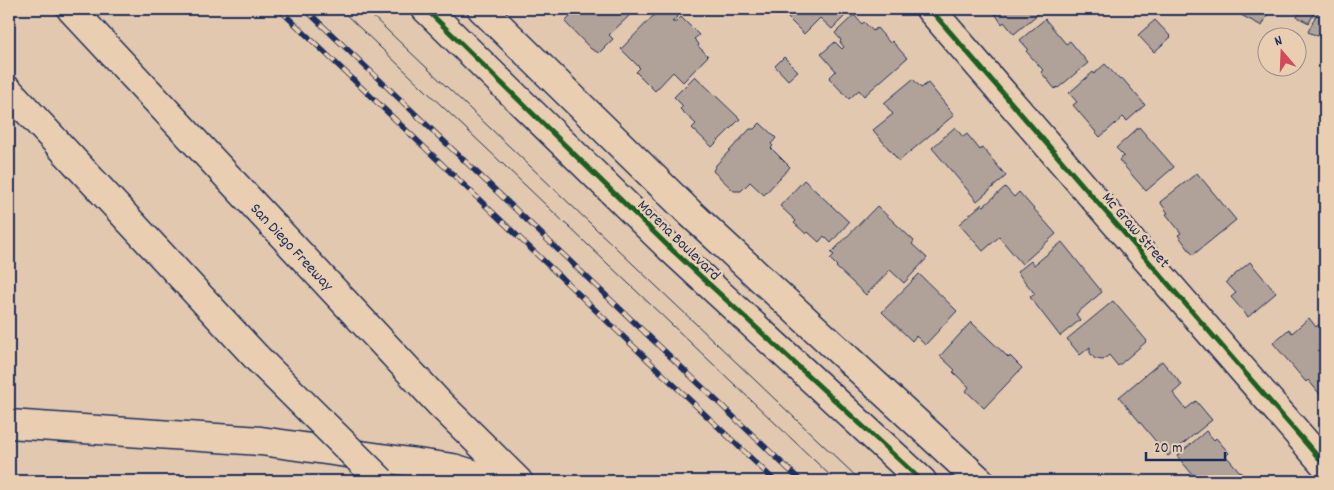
<svg xmlns="http://www.w3.org/2000/svg" width="1334" height="490" viewBox="0 0 1334 490" font-family="Dekko,sans-serif">
  <style>
    .building { fill: #b0a299; stroke: #1b2f5e }
    .lines { fill: none; stroke-linecap: round; stroke-linejoin: round }
    .minor-casing { stroke: #1b2f5e; stroke-width: 31 }
    .major-casing { stroke: #1b2f5e; stroke-width: 31 }
    .highway-casing { stroke: #1b2f5e; stroke-width: 31 }
    .minor { stroke: #eaceb1; stroke-width: 28 }
    .major { stroke: #eaceb1; stroke-width: 28 }
    .highway { stroke: #eaceb1; stroke-width: 28 }
    .tram { stroke: #1b2f5e; stroke-width: 1 }
    .rail-casing { stroke: #1b2f5e; stroke-width: 5.5 }
    .rail { stroke: #eaceb1; stroke-width: 4; stroke-dasharray: 11; stroke-linecap: butt }
    .highway-bridge-casing { stroke: #1b2f5e; stroke-width: 31; stroke-linecap: butt }
    .highway-bridge { stroke: #eaceb1; stroke-width: 28 }
    .cycleway-casing { stroke: #eaceb1; stroke-width: 8 }
    .cycleway { stroke: #1b5e20; stroke-width: 5 }
    .labels { text-anchor: middle; stroke-width: 5; stroke-linejoin: round; paint-order: stroke }
    .street-label { font-size: 16px; fill: #1b2f5e; stroke: #eaceb1 }
  </style>
  <rect width="100%" height="100%" fill="#e2c8ae"/>
  <filter id="ink" filterUnits="userSpaceOnUse"><feTurbulence type="fractalNoise" baseFrequency=".02" numOctaves="2"/><feDisplacementMap in="SourceGraphic" scale="10" xChannelSelector="R" yChannelSelector="G"/><feConvolveMatrix kernelMatrix="1 2 1 2 8 2 1 2 1" color-interpolation-filters="sRGB"/></filter>
  <g filter="url(#ink)">
    <g class="building">
      <path d="M578 9H628L632 13 609 35 613 39 599 53 591 49 565 22Z"/>
      <path d="M660 9H671L678 16 672 22H676L681 17 699 35 694 39 699 44 698 46 708 56 683 82 673 72 655 91 636 72 640 68 621 49Z"/>
      <path d="M779 9H852L832 29 820 18 804 34Z"/>
      <path d="M992 9H1044L1014 34 1004 22 1002 24Z"/>
      <path d="M1244 9H1270L1262 26 1241 15Z"/>
      <path d="M1301 9H1316L1309 23 1297 17Z"/>
      <path d="M1319 9H1325V39L1308 32Z"/>
      <path d="M854 15 862 24 864 22 873 31 877 28 890 43 892 41 907 58 864 96 859 90 849 99 829 78 836 71 821 54 835 42 842 49 844 47 840 42 841 40 835 33Z"/>
      <path d="M1045 19 1066 44 1070 41 1088 63 1058 88 1057 87 1055 89 1041 72 1043 70 1026 51 1028 49 1020 40Z"/>
      <path d="M1155 20 1171 37 1154 52 1138 35Z"/>
      <path d="M784 57 798 71 788 80 775 66Z"/>
      <path d="M1105 64 1120 80 1122 78 1145 105 1127 121 1123 117 1100 137 1073 105 1077 102 1069 93 1093 72 1094 74Z"/>
      <path d="M695 76 740 119 712 147 692 128 696 124 680 109 683 106 674 97Z"/>
      <path d="M913 79 921 88 928 83 954 115 899 161 873 130 893 114 884 103Z"/>
      <path d="M760 123 776 138 771 144 773 146 771 148 790 167 764 195 750 182 741 191H734L713 171 716 165 750 129H754Z"/>
      <path d="M955 127 963 137 967 134 980 150 983 148 1006 176 977 201 932 148Z"/>
      <path d="M1139 127 1174 167 1146 191 1119 160 1124 156 1116 148Z"/>
      <path d="M1197 173 1236 220 1193 255 1178 235 1181 233 1166 214 1168 213 1160 202Z"/>
      <path d="M804 180 849 222 831 243 824 236 819 242 808 232 806 234 794 223 796 221 780 206Z"/>
      <path d="M1005 187 1014 197 1019 192 1056 234 1022 264 999 237 983 251 959 224 982 204 984 206Z"/>
      <path d="M877 206 914 241 912 244 927 258 904 283 890 270 866 295 836 267 837 266 830 259 834 255 831 253Z"/>
      <path d="M1062 242 1102 292 1076 314 1080 320 1060 336 1030 297 1035 294 1017 272 1031 261 1034 265Z"/>
      <path d="M1250 262 1276 293 1248 317 1231 297 1236 293 1226 282Z"/>
      <path d="M919 274 957 311 925 345 916 336 912 341 882 312Z"/>
      <path d="M1113 301 1147 341 1118 366 1109 355 1103 360 1095 359 1090 353V347L1080 355 1067 339Z"/>
      <path d="M1309 318 1316 327 1319 324 1325 332V400L1308 380 1306 382 1273 343 1289 329 1292 333Z"/>
      <path d="M971 322 1009 358 1010 356 1022 368 984 408 966 391 969 387 953 372 955 370 940 356Z"/>
      <path d="M1162 361 1182 385 1173 393 1186 409 1196 401 1212 420 1168 456 1119 397Z"/>
      <path d="M1206 431 1214 440 1216 438 1229 453 1226 456 1248 481H1198L1177 456Z"/>
    </g>
    <g class="lines">
      <defs>
        <path id="minor" d="M930 9 1325 465"/>
        <g id="major">
          <path d="M426 9 669 247 922 481"/>
          <path d="M482 9 690 213 980 481"/>
        </g>
        <g id="highway">
          <path d="M71 9 439 403 518 481"/>
          <path d="M9 91 258 359"/>
          <path d="M9 424 261 441 453 468 496 481"/>
        </g>
      </defs>
      <use href="#minor" class="minor-casing"/>
      <use href="#major" class="major-casing"/>
      <use href="#highway" class="highway-casing"/>
      <use href="#minor" class="minor"/>
      <use href="#major" class="major"/>
      <use href="#highway" class="highway"/>
      <g class="tram">
        <path d="M340 9 836 481"/>
        <path d="M365 9 861 481"/>
      </g>
      <defs>
        <g id="rail">
          <path d="M279 9 775 481"/>
          <path d="M305 9 801 481"/>
        </g>
      </defs>
      <use href="#rail" class="rail-casing"/>
      <use href="#rail" class="rail"/>
      <defs>
        <path id="highway-bridge" d="M258 359 381 481"/>
      </defs>
      <use href="#highway-bridge" class="highway-bridge-casing"/>
      <use href="#highway-bridge" class="highway-bridge"/>
      <defs>
        <g id="cycleway">
          <path d="M426 9 669 247 922 481"/>
          <path d="M930 9 1325 465"/>
        </g>
      </defs>
      <use href="#cycleway" class="cycleway-casing"/>
      <use href="#cycleway" class="cycleway"/>
    </g>
  </g>
  <g class="labels">
    <g class="street-label">
      <text transform="translate(1137 229) rotate(49)" y="6">Mc Graw Street</text>
      <text transform="translate(680 239) rotate(44)" y="6">Morena Boulevard</text>
      <text transform="translate(293 246) rotate(47)" y="6">San Diego Freeway</text>
    </g>
  </g>
  <rect width="1334" height="490" fill="none" stroke="#eaceb1" stroke-width="30"/>
  <rect x="15" y="15" width="1304" height="460" fill="none" stroke="#1b2f5e" stroke-width="2" filter="url(#ink)"/>
  <g transform="translate(1282 52) rotate(341)"><circle r="24" fill="#eaceb1" stroke="#978e90"/>
  <path d="M0-4L9 19L0 12L-9 19Z" fill="#d1495b"/>
  <text y="-8" font-size="14" font-weight="bold" text-anchor="middle" fill="#1b2f5e">N</text>
  </g>
  <path d="M1146 452v8h79v-8" fill="none" stroke="#1b2f5e" stroke-width="2.5"/>
  <text x="1154" y="452" font-size="15" fill="#1b2f5e" stroke="#eaceb1" stroke-width="4" paint-order="stroke">20 m</text>
</svg>
